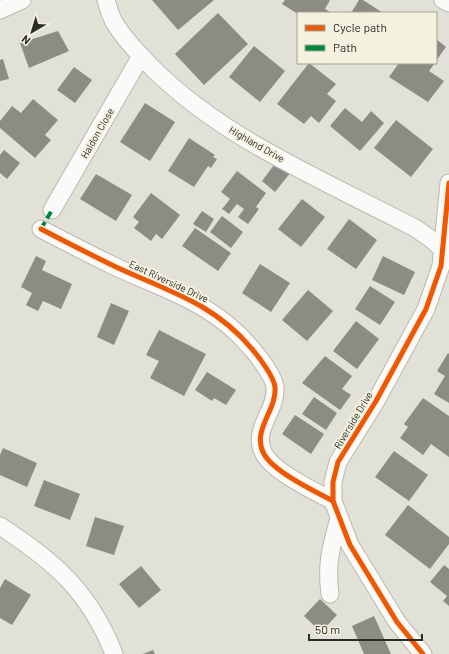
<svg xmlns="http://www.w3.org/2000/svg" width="449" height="654" viewBox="0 0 449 654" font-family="Barlow,sans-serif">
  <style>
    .building { fill: #8d8c84 }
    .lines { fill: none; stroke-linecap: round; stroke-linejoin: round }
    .minor-casing { stroke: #bab9b2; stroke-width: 19 }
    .minor { stroke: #fbfaf9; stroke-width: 17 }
    .quiet { stroke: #00873e; stroke-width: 4; stroke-dasharray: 8 4; stroke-linecap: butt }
    .cycleway-casing { stroke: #f3f2e0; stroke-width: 8 }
    .cycleway { stroke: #e8590c; stroke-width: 5 }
    .labels { text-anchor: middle; stroke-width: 4; stroke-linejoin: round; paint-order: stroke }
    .street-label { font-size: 10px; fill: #2c2b25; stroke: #f3f2e0 }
  </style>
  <rect width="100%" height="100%" fill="#e2e1d7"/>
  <g class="building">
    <path d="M152 0H214L178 30Z"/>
    <path d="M285 0H330L325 9 332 13 298 14 282 4Z"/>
    <path d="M359 0H363L383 13H351Z"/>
    <path d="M218 13 248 44 204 85 175 54Z"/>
    <path d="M58 31 69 51 29 68 20 43Z"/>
    <path d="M436 39 446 47 436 61Z"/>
    <path d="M254 46 285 71 260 102 229 77Z"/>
    <path d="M3 59 9 79 0 81V60Z"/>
    <path d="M309 63 336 84 327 94 336 101 319 123 311 116 304 124 277 104Z"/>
    <path d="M399 63H435L429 71 444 81 428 102 389 77Z"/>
    <path d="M74 67 92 80 75 103 57 90Z"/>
    <path d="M33 99 58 120 45 135 51 140 35 158 0 128V121L12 106 21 113Z"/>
    <path d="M145 103 175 122 150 161 120 142Z"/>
    <path d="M345 108 362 122 371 111 384 123 360 151 330 126Z"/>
    <path d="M396 120 433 149 411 177 374 148Z"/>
    <path d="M189 138 215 155 213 157 217 159 211 168 208 166 194 187 168 171Z"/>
    <path d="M4 150 20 163 7 179 0 173V155Z"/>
    <path d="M277 161 291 172 275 192 262 181Z"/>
    <path d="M237 171 266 193 256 207 259 209 248 224 238 217 244 209 237 204 229 214 222 209 230 199 221 192Z"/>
    <path d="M96 174 132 195 116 221 80 199Z"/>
    <path d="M151 193 180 215 162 239 156 234 151 241 134 228 139 222 133 217Z"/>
    <path d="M302 199 325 217 301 247 278 229Z"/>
    <path d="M202 211 214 219 206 232 193 224Z"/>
    <path d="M222 216 243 232 231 248 210 232Z"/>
    <path d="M349 219 377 240 356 269 327 249Z"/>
    <path d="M195 228 231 253 218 271 182 246Z"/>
    <path d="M36 256 46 261 42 270 72 284 61 309 43 301 38 311 26 305 32 293 21 287Z"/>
    <path d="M383 256 415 272 404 295 372 280Z"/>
    <path d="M260 264 290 283 271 312 242 293Z"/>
    <path d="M370 286 395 302 380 325 355 309Z"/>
    <path d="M308 290 333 311 307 341 282 320Z"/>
    <path d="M111 303 129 311 114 345 97 337Z"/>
    <path d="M356 321 379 339 357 369 333 351Z"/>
    <path d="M159 330 206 354 184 396 150 378 159 361 146 355Z"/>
    <path d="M448 353 449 354V403L434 394 445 376 437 371Z"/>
    <path d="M325 356 352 376 342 389 351 395 340 410 302 383Z"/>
    <path d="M207 372 236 390 226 405 214 398 212 401 195 390Z"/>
    <path d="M314 397 337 413 326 430 302 414Z"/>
    <path d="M423 398 449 416V457L431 444 423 455 400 438 408 427 404 424Z"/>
    <path d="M295 415 324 434 311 454 282 434Z"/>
    <path d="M3 448 37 463 27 487 0 475V455Z"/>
    <path d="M394 451 428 475 409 501 375 477Z"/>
    <path d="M44 480 80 494 70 520 34 506Z"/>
    <path d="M408 505 449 537V544L430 569 385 535Z"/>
    <path d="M95 517 124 526 114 555 86 546Z"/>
    <path d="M444 565 449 569V606L443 601 447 596 430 582Z"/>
    <path d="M141 566 161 590 139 608 119 584Z"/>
    <path d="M5 579 31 595 12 625 0 618V588Z"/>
    <path d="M320 599 337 615 321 632 304 616Z"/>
    <path d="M374 616 391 654H364L352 626Z"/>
    <path d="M153 650 155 654H143Z"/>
  </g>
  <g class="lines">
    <defs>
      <g id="minor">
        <path d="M106 0C108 7 110 14 113 20 119 32 130 44 139 54 212 135 320 178 415 228L431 239 442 249"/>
        <path d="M443 0 449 3"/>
        <path d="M0 10 22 0"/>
        <path d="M52 210 141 56"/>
        <path d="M41 229C66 242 91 255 116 267 168 291 214 303 252 349 259 357 274 377 275 387 277 411 251 430 264 454 274 472 314 491 333 501"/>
        <path d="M0 526C54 561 90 592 114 654"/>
        <path d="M330 594C326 563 331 548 339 518"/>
        <path d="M423 654 397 622 350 545 333 501V482L338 462 376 401 426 309 441 266 449 183"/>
      </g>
    </defs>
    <use href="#minor" class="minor-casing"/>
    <use href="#minor" class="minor"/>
    <path class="quiet" d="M41 229 52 210"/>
    <defs>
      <g id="cycleway">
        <path d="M41 229C66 242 91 255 116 267 168 291 214 303 252 349 259 357 274 377 275 387 277 411 251 430 264 454 274 472 314 491 333 501"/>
        <path d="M423 654 397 622 350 545 333 501V482L338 462 376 401 426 309 441 266 449 183"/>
      </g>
    </defs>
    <use href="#cycleway" class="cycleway-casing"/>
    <use href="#cycleway" class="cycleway"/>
  </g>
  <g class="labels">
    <g class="street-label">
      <text transform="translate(97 133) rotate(-60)" y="4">Haldon Close</text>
      <text transform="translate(257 144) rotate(30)" y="4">Highland Drive</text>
      <text transform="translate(169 281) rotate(25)" y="4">East Riverside Drive</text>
      <text transform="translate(353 420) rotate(-59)" y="4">Riverside Drive</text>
    </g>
  </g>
  <rect x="297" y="12" width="140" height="52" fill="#f3f2e0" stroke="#a3a295"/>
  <rect x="305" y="25" width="20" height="6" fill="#e8590c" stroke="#a3a295"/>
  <text x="333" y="32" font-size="12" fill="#2c2b25">Cycle path</text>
  <rect x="305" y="45" width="20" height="6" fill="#00873e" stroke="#a3a295"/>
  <text x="333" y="52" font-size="12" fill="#2c2b25">Path</text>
  <g transform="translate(32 32) rotate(218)" stroke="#f3f2e0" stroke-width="3" paint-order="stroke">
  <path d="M0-3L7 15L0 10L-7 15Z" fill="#2c2b25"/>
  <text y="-6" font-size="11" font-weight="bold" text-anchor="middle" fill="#2c2b25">N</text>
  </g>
  <path d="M309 634v6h113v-6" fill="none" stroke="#2c2b25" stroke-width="2"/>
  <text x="315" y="634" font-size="12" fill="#2c2b25" stroke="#f3f2e0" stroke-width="3" paint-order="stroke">50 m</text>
</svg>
